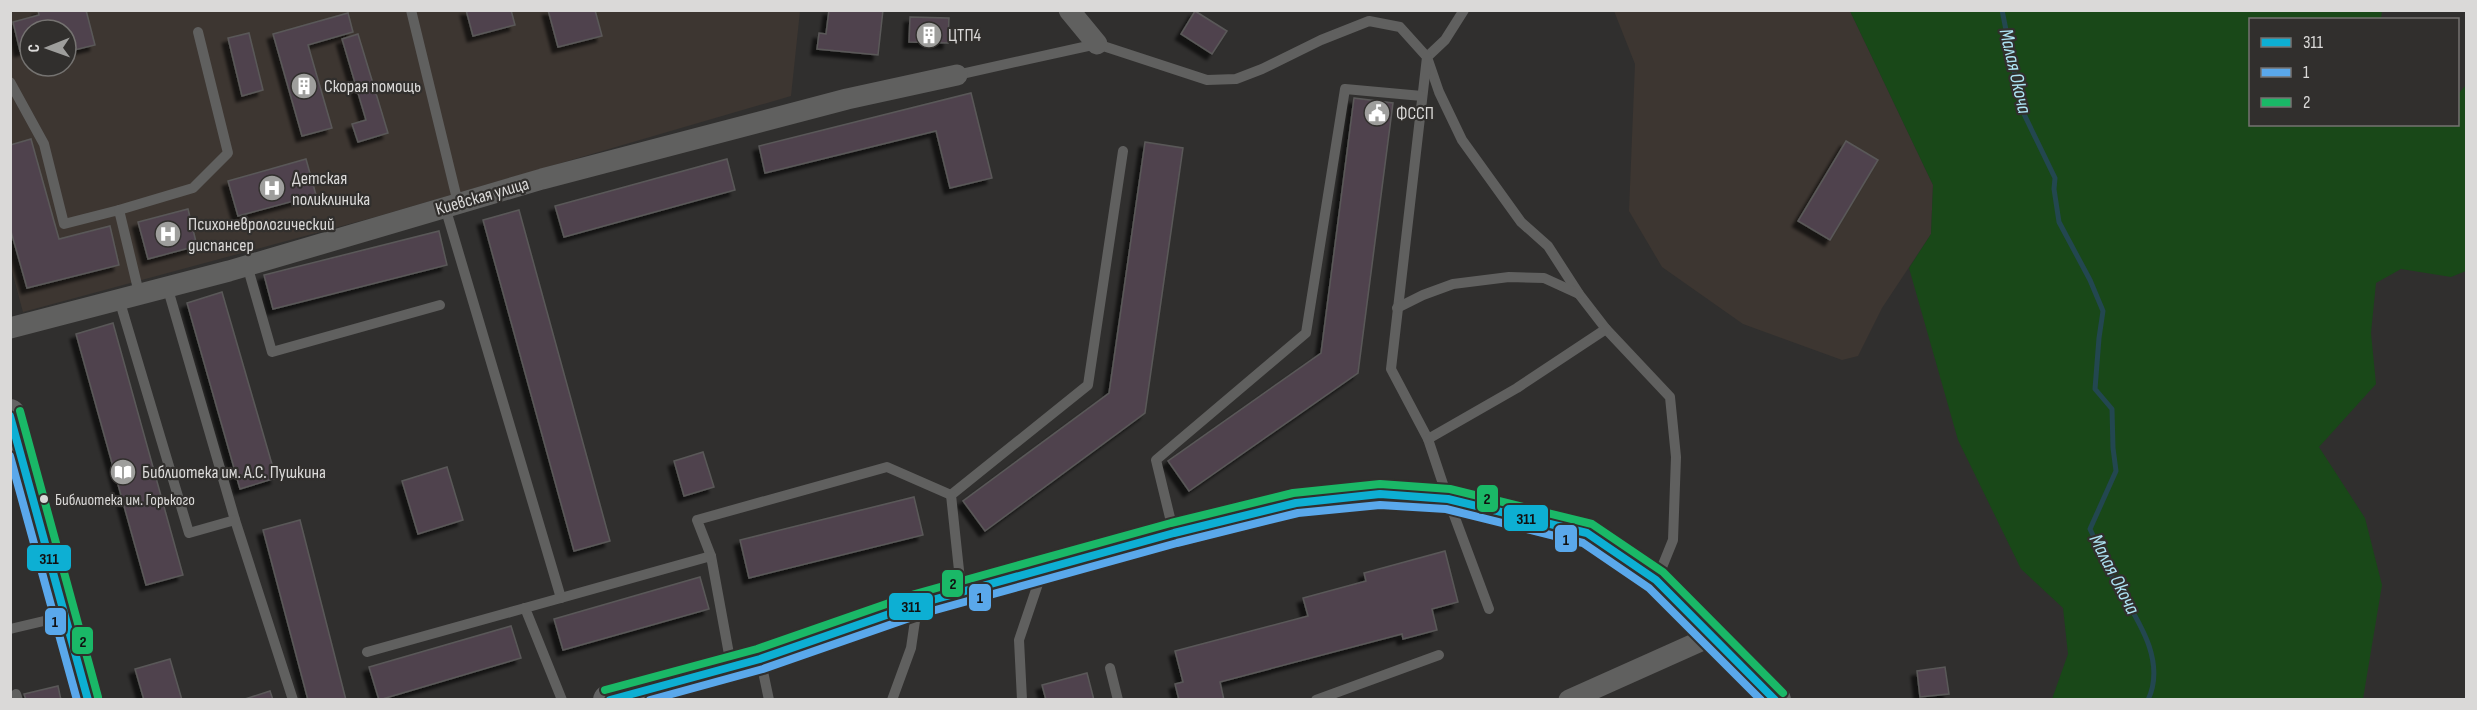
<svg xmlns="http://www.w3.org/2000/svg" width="2477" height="710" viewBox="0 0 2477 710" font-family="'Sofia Sans Condensed',sans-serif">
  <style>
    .built { fill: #3d3631; fill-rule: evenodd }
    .green { fill: #194818 }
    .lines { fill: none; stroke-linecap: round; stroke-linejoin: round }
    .stream { stroke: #234750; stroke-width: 5 }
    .building { fill: #50434e; stroke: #5a5959; stroke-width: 1.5; filter: url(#shadow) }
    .lane { stroke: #60605f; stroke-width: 10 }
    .street { stroke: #60605f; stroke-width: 21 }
    .secondary { stroke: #636363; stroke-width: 30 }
    .bus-1-casing { stroke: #312f2d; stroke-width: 12 }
    .bus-2-casing { stroke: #312f2d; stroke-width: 12 }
    .bus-3-casing { stroke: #312f2d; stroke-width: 12 }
    .bus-1 { stroke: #0dafd3; stroke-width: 8 }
    .bus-2 { stroke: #5aa8eb; stroke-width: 8 }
    .bus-3 { stroke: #1ab867; stroke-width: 8 }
    .bus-dot { fill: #dad9d8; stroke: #312f2d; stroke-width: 2 }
    .labels { text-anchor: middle; stroke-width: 4.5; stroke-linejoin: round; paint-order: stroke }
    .bus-label { font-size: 16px; fill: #dad9d8; stroke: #312f2d; text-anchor: start }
    .poi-label { font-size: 18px; fill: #dad9d8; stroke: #312f2d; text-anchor: start }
    .street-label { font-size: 18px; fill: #dad9d8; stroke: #312f2d }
    .water-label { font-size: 20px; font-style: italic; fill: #ade3f3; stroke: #312f2d }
    .line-badge { stroke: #312f2d; stroke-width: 2 }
    .pale-badge-label { font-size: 16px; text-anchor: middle; font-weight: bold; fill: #111 }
  </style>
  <defs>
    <filter id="shadow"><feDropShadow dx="-5.5" dy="5.5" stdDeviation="1.5" flood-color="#0009"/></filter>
  </defs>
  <rect width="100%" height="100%" fill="#302f2e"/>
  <g class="built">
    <path d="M10 11H800L791 96 379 216 23 312 10 264ZM30 30H66V66H30Z"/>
    <path d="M1614 11H1850L1933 185 1931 234 1882 308 1858 356 1842 360 1743 324 1662 267 1629 211 1635 64Z"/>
  </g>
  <path class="green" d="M1850 11H2382L2381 19 2250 20V124H2458V94L2466 85V271L2451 277 2401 269 2376 283 2371 333 2376 384 2319 447 2365 518 2382 585 2363 699H2052L2068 654 2063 608 2021 569 1958 440 1909 268 1931 234 1933 185Z"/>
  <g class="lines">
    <path class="stream" d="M2002 10 2022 110 2055 178 2054 189 2059 222 2090 280 2103 311 2099 338 2095 389 2112 409 2113 448 2116 471 2090 529C2097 543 2102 558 2109 571 2129 609 2169 655 2148 700"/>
  </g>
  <g class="building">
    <path d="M38 10H86L95 45 66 52V30H30V48L20 51 13 22 39 15Z"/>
    <path d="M466 10H511L515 25 473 36Z"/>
    <path d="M548 10H595L602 36 558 47Z"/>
    <path d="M829 10H883L878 55 817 49 819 33 826 34Z"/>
    <path d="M1195 11 1227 31 1212 54 1181 34Z"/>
    <path d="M348 13 353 32 308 45 332 128 302 136 273 34Z"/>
    <path d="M910 17 949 18 948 43 909 42Z"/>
    <path d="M249 33 263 90 242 96 228 38Z"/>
    <path d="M358 34 388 133 358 142 352 124 366 120 342 39Z"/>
    <path d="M971 93 992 178 950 188 936 131 765 173 759 146Z"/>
    <path d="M1354 98 1393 103 1358 373 1189 491 1168 461 1321 353Z"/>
    <path d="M31 139 59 239 110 226 119 265 27 288 10 228V145Z"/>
    <path d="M1846 141 1878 160 1830 240 1798 221Z"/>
    <path d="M1145 142 1183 148 1145 413 985 531 963 501 1109 393Z"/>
    <path d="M306 159 316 195 238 216 228 181Z"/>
    <path d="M727 159 735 190 564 237 555 206Z"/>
    <path d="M188 209 197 246 148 259 138 222Z"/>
    <path d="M519 210 610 541 574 551 483 220Z"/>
    <path d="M439 231 447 265 273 309 264 275Z"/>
    <path d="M222 292 276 478 240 489 187 303Z"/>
    <path d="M113 323 183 575 146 585 76 334Z"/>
    <path d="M703 452 714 487 684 496 674 461Z"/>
    <path d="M447 467 463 520 418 534 402 481Z"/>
    <path d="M914 497 923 535 749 578 740 540Z"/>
    <path d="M300 520 346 700H308L263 530Z"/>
    <path d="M1445 551 1458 602 1432 609 1437 630 1403 639 1402 634 1220 682 1224 700H1179L1175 684 1183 682 1175 651 1308 616 1303 598 1366 581 1364 573Z"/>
    <path d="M700 577 709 609 563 650 554 619Z"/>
    <path d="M511 626 521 658 379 700 369 667Z"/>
    <path d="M170 659 182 700H144L135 669Z"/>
    <path d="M1945 667 1949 694 1920 697 1917 671Z"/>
    <path d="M1087 673 1094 700H1046L1042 685Z"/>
    <path d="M58 686 61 700H26L24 694Z"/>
    <path d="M270 691 273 700H242Z"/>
  </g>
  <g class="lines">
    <g class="lane">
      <path d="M411 10 458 203"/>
      <path d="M1464 10 1445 40 1427 57 1439 92 1462 140 1521 222 1548 246 1579 294 1606 329 1670 397 1676 457 1673 540 1658 577"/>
      <path d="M957 75 1097 44 1207 80 1236 79 1262 69 1321 40 1369 21 1400 27 1427 57 1391 369 1428 439 1448 499 1489 609"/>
      <path d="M10 82 44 144 64 224 119 210 139 293"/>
      <path d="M445 207 561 598"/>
      <path d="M119 210 193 188 228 153 198 32"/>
      <path d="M247 265 272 352 440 305"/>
      <path d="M167 286 235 520 293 700"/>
      <path d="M119 299 189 533 235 520"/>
      <path d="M1397 308 1423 295 1453 284 1509 277 1544 278 1579 294"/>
      <path d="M1428 439 1517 388 1606 329"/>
      <path d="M1173 530 1156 460 1306 333 1345 89 1422 96"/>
      <path d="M961 589 951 495 1088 385 1123 151"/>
      <path d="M10 629 65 616"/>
      <path d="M367 652 525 608"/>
      <path d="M761 662 769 700"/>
      <path d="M731 665 711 556 697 520 887 467 951 495"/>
      <path d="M1110 668 1118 700"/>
      <path d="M16 694 18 700"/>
      <path d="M562 700 525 608 711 556"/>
      <path d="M892 700 911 648 917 607"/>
      <path d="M1022 700 1019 640 1041 575"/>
      <path d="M1316 700 1439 655"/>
    </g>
    <g class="street">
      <path d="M1069 10 1097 44"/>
      <path d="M10 328 229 271 542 179 847 99 957 75"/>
      <path d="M1569 700 1712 636"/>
    </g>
    <g class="secondary">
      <path d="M10 414 88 700"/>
      <path d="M608 700 760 659 918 604 1174 533 1296 503 1380 494 1448 499 1587 533 1656 580 1776 700"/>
    </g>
    <defs>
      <g id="bus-1">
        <path d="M10 416 88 700"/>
        <path d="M610 700 760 659 918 604 1174 533 1296 503 1380 494 1448 499 1587 533 1656 580 1775 700"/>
      </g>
      <g id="bus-2">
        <path d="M10 456 77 700"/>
        <path d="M650 700 763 669 921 614 1177 543 1298 513 1380 505 1446 509 1583 543 1649 588 1761 700"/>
      </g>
      <g id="bus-3">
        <path d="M20 411 98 697"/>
        <path d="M605 690 757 649 915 594 1171 523 1293 493 1380 484 1450 489 1592 524 1663 572 1783 693"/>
      </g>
    </defs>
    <use href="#bus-1" class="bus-1-casing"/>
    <use href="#bus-2" class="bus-2-casing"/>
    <use href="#bus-3" class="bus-3-casing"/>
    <use href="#bus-1" class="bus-1"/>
    <use href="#bus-2" class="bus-2"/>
    <use href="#bus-3" class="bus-3"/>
  </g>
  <defs>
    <symbol id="building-disc" viewBox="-11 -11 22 22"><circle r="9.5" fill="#9e9e9c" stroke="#312f2d"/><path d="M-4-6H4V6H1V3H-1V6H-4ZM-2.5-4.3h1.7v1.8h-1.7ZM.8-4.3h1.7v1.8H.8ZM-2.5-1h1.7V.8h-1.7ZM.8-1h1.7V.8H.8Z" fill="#fff"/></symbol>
    <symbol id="civic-disc" viewBox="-11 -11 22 22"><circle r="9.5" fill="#9e9e9c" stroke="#312f2d"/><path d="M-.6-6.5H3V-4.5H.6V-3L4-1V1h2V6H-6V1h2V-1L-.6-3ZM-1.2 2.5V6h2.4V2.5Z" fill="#fff"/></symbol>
    <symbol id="hospital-disc" viewBox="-11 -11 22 22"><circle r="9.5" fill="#9e9e9c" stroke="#312f2d"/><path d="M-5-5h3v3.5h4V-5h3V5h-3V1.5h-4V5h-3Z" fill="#fff"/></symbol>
    <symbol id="library-disc" viewBox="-11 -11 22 22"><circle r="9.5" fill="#9e9e9c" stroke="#312f2d"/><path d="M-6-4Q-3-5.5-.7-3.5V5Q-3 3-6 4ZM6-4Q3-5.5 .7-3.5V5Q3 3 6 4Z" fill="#fff"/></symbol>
  </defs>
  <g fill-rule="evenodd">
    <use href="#building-disc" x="914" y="20" width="30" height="30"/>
    <use href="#building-disc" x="289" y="71" width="30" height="30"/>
    <use href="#civic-disc" x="1362" y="98" width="30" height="30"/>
    <use href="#hospital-disc" x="257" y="173" width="30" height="30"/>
    <use href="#hospital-disc" x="153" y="219" width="30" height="30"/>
    <use href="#library-disc" x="108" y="457" width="30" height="30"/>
  </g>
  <circle class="bus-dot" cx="44" cy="499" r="5"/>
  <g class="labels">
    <g class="bus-label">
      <text x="55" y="505">Библиотека им. Горького</text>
    </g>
    <g class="poi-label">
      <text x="948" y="41">ЦТП4</text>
      <text x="324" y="92">Скорая помощь</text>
      <text x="1396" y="119">ФССП</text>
      <text x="292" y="184">Детская<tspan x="292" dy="21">поликлиника</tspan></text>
      <text x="188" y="230">Психоневрологический<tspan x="188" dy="21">диспансер</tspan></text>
      <text x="142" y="478">Библиотека им. А.С. Пушкина</text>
    </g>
    <g class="street-label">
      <text transform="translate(482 196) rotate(-16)" y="6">Киевская улица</text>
    </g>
    <g class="water-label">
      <text transform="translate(2016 71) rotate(77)" y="7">Малая Окоча</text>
      <text transform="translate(2115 574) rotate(63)" y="7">Малая Окоча</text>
    </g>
  </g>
  <g class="line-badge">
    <rect x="1476" y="484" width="23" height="29" rx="6" fill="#1ab867"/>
    <rect x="1503" y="504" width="46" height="28" rx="6" fill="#0dafd3"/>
    <rect x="1554" y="524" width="24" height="29" rx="6" fill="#5aa8eb"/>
    <rect x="26" y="544" width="46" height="28" rx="6" fill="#0dafd3"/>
    <rect x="941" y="569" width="23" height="29" rx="6" fill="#1ab867"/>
    <rect x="968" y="583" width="24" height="29" rx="6" fill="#5aa8eb"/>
    <rect x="888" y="592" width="46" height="29" rx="6" fill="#0dafd3"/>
    <rect x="44" y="607" width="23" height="29" rx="6" fill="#5aa8eb"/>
    <rect x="71" y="626" width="23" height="29" rx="6" fill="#1ab867"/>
  </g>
  <g class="pale-badge-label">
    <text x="1487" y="504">2</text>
    <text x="1526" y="524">311</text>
    <text x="1566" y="545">1</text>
    <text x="49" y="564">311</text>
    <text x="953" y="589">2</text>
    <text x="980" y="603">1</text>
    <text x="911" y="612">311</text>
    <text x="55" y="627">1</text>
    <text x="83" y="647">2</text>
  </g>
  <rect width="2477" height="710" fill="none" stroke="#dad9d8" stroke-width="24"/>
  <rect x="2249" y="18" width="210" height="108" fill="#312f2d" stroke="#757371" stroke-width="1.5"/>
  <rect x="2261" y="38" width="30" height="9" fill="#0dafd3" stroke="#757371" stroke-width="1.5"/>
  <text x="2303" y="48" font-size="18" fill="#dad9d8">311</text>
  <rect x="2261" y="68" width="30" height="9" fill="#5aa8eb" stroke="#757371" stroke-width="1.5"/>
  <text x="2303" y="78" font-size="18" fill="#dad9d8">1</text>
  <rect x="2261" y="98" width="30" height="9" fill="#1ab867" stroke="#757371" stroke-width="1.5"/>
  <text x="2303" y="108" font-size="18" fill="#dad9d8">2</text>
  <g transform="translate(48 48) rotate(269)"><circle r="28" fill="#312f2d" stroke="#757371" stroke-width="1.5"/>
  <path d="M0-4.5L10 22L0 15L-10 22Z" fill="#9e9e9c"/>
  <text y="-9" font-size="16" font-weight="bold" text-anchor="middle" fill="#dad9d8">С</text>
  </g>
</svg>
